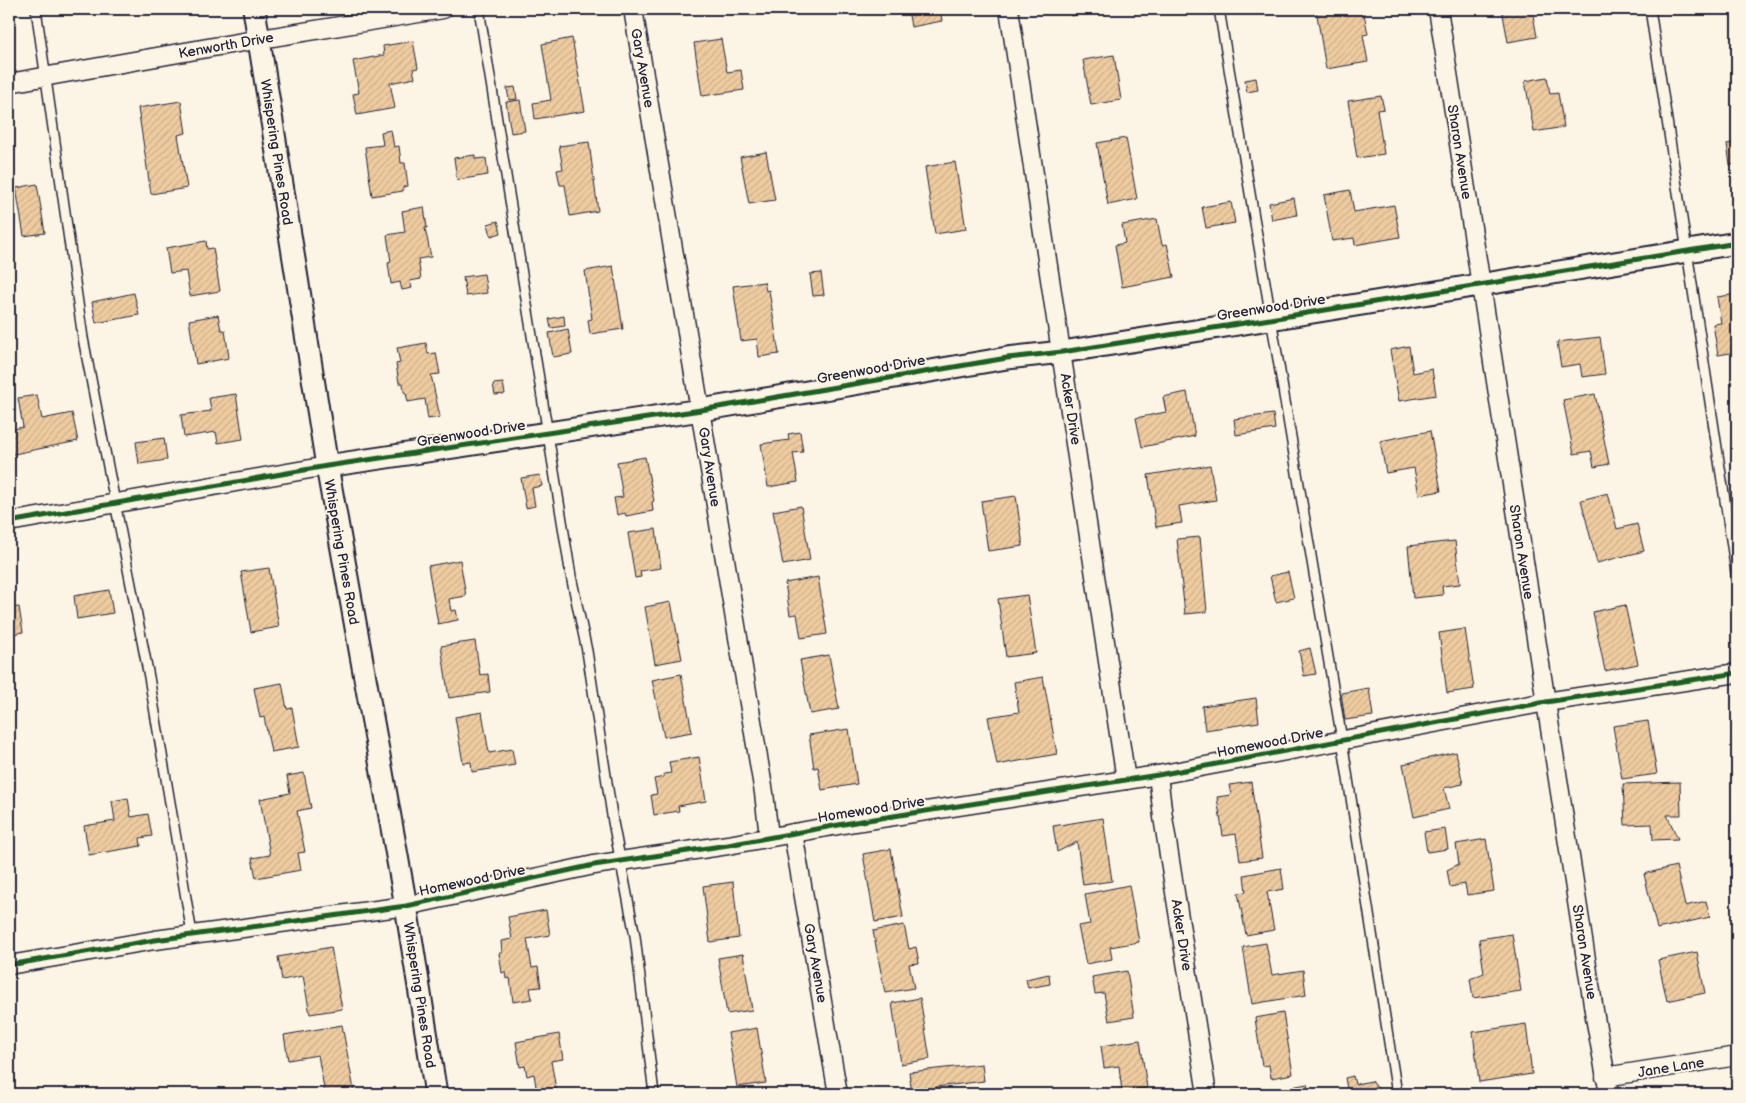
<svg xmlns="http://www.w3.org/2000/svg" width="1746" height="1103" viewBox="0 0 1746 1103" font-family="'Balsamiq Sans',sans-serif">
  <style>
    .building { fill: url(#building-hatch); stroke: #22223b }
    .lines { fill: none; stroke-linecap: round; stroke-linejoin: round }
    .service-casing { stroke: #22223b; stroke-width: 12 }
    .minor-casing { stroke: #22223b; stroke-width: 21 }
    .tertiary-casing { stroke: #22223b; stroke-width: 25 }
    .service { stroke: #fcf5e5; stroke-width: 9 }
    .minor { stroke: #fcf5e5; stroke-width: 18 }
    .tertiary { stroke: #fcf5e5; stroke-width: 21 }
    .cycleway-casing { stroke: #fcf5e5; stroke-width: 8 }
    .cycleway { stroke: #1b5e20; stroke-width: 5 }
    .labels { text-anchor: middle; stroke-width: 4; stroke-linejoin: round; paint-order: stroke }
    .street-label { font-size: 14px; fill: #22223b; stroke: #fcf5e5 }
  </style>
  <defs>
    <pattern id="building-hatch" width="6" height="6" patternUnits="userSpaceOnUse" patternTransform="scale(1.25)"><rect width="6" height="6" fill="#efcca0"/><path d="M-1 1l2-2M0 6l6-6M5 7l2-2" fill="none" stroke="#cdaf8b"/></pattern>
  </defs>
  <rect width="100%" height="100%" fill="#fcf5e5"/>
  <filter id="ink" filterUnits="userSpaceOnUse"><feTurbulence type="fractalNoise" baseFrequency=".02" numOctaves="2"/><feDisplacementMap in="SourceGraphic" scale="10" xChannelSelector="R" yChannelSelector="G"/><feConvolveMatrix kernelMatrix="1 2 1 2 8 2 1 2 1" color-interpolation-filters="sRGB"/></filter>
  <g filter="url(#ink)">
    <g class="building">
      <path d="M908 9H940L942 21 911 27Z"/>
      <path d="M1069 9H1111L1071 16Z"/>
      <path d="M1316 9H1363L1368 34 1363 35 1368 62 1326 69Z"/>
      <path d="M1502 9H1532L1537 37 1508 42Z"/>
      <path d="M572 38 585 111 535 119 533 103 551 100 542 44Z"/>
      <path d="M721 39 727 72 741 70 744 90 702 96 694 43Z"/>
      <path d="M413 41 418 68 413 69 415 78 390 83 395 108 357 115 353 94 359 93 353 61 384 55 383 46Z"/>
      <path d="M1114 55 1121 100 1091 105 1083 60Z"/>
      <path d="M1547 77 1550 94 1558 93 1564 127 1534 132 1525 81Z"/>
      <path d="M1256 78 1258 90 1247 92 1245 80Z"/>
      <path d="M515 87 517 99 509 100 507 88Z"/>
      <path d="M1381 96 1384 109 1377 110 1384 154 1357 158 1348 101Z"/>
      <path d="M520 100 525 131 511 133 506 102Z"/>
      <path d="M181 101 186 133 178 135 187 188 151 194 138 108Z"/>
      <path d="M391 130 394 147 399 146 401 163H405L408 186 403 187V191L372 196 365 147 383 145 381 132Z"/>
      <path d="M1126 138 1137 199 1108 205 1097 143Z"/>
      <path d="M589 142 598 211 570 216 565 185H560L557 170 563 169 559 146Z"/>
      <path d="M1737 142V164L1730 165 1727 144Z"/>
      <path d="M766 152 775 200 749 204 740 157Z"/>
      <path d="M475 155V159L486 158 488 175 457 180 454 158Z"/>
      <path d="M955 162 966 229 935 234 925 167Z"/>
      <path d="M9 172 15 207 9 208Z"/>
      <path d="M37 184 45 233 24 236 16 188Z"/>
      <path d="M1350 190 1354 212 1394 205 1400 237 1355 245 1354 238 1332 241 1324 195Z"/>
      <path d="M1294 198 1297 215 1272 220 1269 203Z"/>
      <path d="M1231 202 1235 223 1206 228 1202 207Z"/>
      <path d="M424 207 427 228H425L431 257 418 259 421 279 410 281 412 288 402 290 400 282 391 284 388 263 391 262 387 235 405 232 402 211Z"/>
      <path d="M1157 219 1162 245 1167 244 1174 277 1122 287 1115 245 1125 243 1122 225Z"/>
      <path d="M498 221 501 233 491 236 488 224Z"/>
      <path d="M206 241 207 249 213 248 220 291 190 296 186 271 170 273 166 248Z"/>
      <path d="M613 266 623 329 590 334 588 320 592 319 585 271Z"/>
      <path d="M821 273 824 295 813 296 810 274Z"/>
      <path d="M484 274 487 293 466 296 463 277Z"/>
      <path d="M764 282 766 291 769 290 779 354 759 357 757 339 741 341 733 286Z"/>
      <path d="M134 293 139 315 96 323 92 302Z"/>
      <path d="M1737 294V352L1718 355 1713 324 1721 323 1717 297Z"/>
      <path d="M218 315 221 330H225L229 358 196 364 189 320Z"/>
      <path d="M564 316 565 326 551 328 549 319Z"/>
      <path d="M568 329 572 354 553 357 549 333Z"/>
      <path d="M1600 337 1605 374 1582 377 1580 364 1561 367 1557 342Z"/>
      <path d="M426 343 428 354 436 353 440 374 431 375 440 417 428 419 425 399 408 402 406 393 404 392 403 383H399L396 364 400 363 397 348Z"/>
      <path d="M1409 346 1413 373 1432 369 1436 395 1399 401 1390 350Z"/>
      <path d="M503 383 505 394 495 395 493 384Z"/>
      <path d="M1187 392 1195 436 1142 447 1136 418 1166 412 1163 397Z"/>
      <path d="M236 394 243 439 218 443 216 432 184 437 181 415 211 411 209 398Z"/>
      <path d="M1595 394 1609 464 1594 467 1591 451 1574 454 1563 400Z"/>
      <path d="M37 395 42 419 72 413 78 441 9 455V430L23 427 18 398Z"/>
      <path d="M1273 414 1275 429 1236 435 1234 419Z"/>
      <path d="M1430 431 1441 491 1419 495 1414 468 1386 473 1380 441Z"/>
      <path d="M800 432 803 452 793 453 798 482 768 487 761 444 789 440 788 434Z"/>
      <path d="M164 438 167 460 139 464 136 442Z"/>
      <path d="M645 457 654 501 652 502 653 511 626 516 625 513 617 515 614 498 623 497 617 462Z"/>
      <path d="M1210 465 1216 500 1179 506 1182 523 1156 527 1148 475Z"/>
      <path d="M540 475 542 486 532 488 535 506 526 508 521 478Z"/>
      <path d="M1608 493 1617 529 1637 524 1644 551 1597 563 1581 500Z"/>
      <path d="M1016 496 1023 546 988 551 981 501Z"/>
      <path d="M801 506 810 560 783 565 773 511Z"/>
      <path d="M656 529 661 568 640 571 641 577 635 578 628 533Z"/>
      <path d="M1200 537 1207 612 1185 614 1177 539Z"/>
      <path d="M1455 541 1460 584 1442 586 1443 595 1413 598 1408 546Z"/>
      <path d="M460 560 466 596 449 599 451 611 456 610 458 620 438 624 428 566Z"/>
      <path d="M269 568 279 627 251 632 241 572Z"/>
      <path d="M1288 572 1294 598 1276 602 1270 576Z"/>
      <path d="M818 577 827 634 801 638 797 614 790 615 785 583Z"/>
      <path d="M109 590 113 613 77 619 74 596Z"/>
      <path d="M1027 595 1036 653 1006 657 998 599Z"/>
      <path d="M671 602 682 659 655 664 645 607Z"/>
      <path d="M1625 605 1638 664 1605 671 1593 612Z"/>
      <path d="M19 607 23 632 9 635V608Z"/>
      <path d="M1465 629 1474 689 1447 693 1439 633Z"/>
      <path d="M475 641 480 675 488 674 490 692 449 698 441 646Z"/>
      <path d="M1310 648 1316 674 1304 676 1299 651Z"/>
      <path d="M829 655 839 709 810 714 800 660Z"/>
      <path d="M681 674 692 732 664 737 652 680Z"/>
      <path d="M1043 677 1057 754 997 765 988 717 1019 712 1014 682Z"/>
      <path d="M282 683 287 709 292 708 299 747 271 752 264 717 260 718 254 688Z"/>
      <path d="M1369 688 1373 716 1345 720 1341 693Z"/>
      <path d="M1256 698 1259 722 1205 730 1202 706Z"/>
      <path d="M482 712 489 753 512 749 515 765 472 772 471 762 463 763 455 717Z"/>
      <path d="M1648 721 1657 774 1622 779 1613 726Z"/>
      <path d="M849 729 857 784 822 790 818 767 814 768 809 735Z"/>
      <path d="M1456 752 1463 784 1444 788 1449 809 1414 817 1403 764Z"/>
      <path d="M699 757 706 801 678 806 679 811 654 815 651 795 657 794 654 779 664 777V774L671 773 669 762Z"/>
      <path d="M304 773 311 808 297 811 305 852 298 853 301 870 256 878 252 858 270 855 260 799 290 793 287 776Z"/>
      <path d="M1251 782 1262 858 1240 861 1236 834 1223 836 1217 797 1231 795 1229 785Z"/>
      <path d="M1680 782 1681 815H1667L1678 839 1653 840 1652 824 1625 825 1623 784Z"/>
      <path d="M128 798 131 817 148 814 152 836 140 838 141 846 89 855 84 826 115 821 112 801Z"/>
      <path d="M1103 818 1112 881 1083 885 1077 842 1057 852 1053 826Z"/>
      <path d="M1445 829 1448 849 1427 852 1424 832Z"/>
      <path d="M1486 839 1494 891 1467 895 1465 884 1450 887 1447 870 1459 864 1456 844Z"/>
      <path d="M891 849 903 917 875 922 863 854Z"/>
      <path d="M1676 866 1685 906 1706 901 1710 917 1657 929 1644 874Z"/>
      <path d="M1281 868 1284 889 1267 892 1274 930 1246 935 1238 893 1246 892 1244 875Z"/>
      <path d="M733 882 739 938 710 942 703 886Z"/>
      <path d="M1129 885 1139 942 1110 947 1112 959 1086 964 1078 926 1090 924 1085 894Z"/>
      <path d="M546 910 550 935 527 939 532 968 538 967 541 987 530 988 532 999 513 1002 510 978 506 979 505 972 502 973 499 953H502L501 941 512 939 508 917Z"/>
      <path d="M904 925 909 949 916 947 919 963 909 964 914 988 885 993 873 931Z"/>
      <path d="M1512 934 1521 991 1473 998 1470 979 1484 973 1479 939Z"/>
      <path d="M1266 943 1272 975 1303 970 1306 995 1252 1004 1243 947Z"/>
      <path d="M331 947 342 1009 310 1014 303 976 282 980 278 957Z"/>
      <path d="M1697 952 1705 993 1667 1001 1658 960Z"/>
      <path d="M743 954 752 1010 727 1014 718 958Z"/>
      <path d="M1127 971 1134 1017 1109 1021 1104 993 1095 994 1092 977Z"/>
      <path d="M1049 974 1050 984 1028 988 1026 979Z"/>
      <path d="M920 998 930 1059 901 1064 892 1003Z"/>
      <path d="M1283 1013 1293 1074 1271 1078 1269 1065 1262 1066 1255 1018Z"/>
      <path d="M1526 1024 1532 1074 1479 1082 1473 1032Z"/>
      <path d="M342 1025 354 1090 325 1094 318 1055 288 1060 284 1035Z"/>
      <path d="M757 1028 766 1083 737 1087 728 1033Z"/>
      <path d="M559 1034 563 1059 551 1061 556 1089 537 1093 534 1074 527 1076 525 1066 520 1067 516 1042Z"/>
      <path d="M1140 1040 1147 1088 1122 1092 1119 1066 1104 1068 1101 1046Z"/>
      <path d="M982 1064 984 1081 936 1087 937 1094H912L909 1072Z"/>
      <path d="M1353 1076 1355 1084 1372 1081 1378 1089 1348 1094 1345 1078Z"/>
      <path d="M1307 1084 1309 1094H1271V1091Z"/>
    </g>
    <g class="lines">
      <defs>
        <g id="service">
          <path d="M36 9 83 338 149 677 192 934"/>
          <path d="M479 9 571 576 587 651 613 822 635 936 654 1094"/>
          <path d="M1219 9 1342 740 1397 1094"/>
          <path d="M1650 9 1737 579"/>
        </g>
        <g id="minor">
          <path d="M633 9 764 793 769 837"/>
          <path d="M1009 9 1126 780"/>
          <path d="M1438 9 1595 1017 1609 1094"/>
          <path d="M9 83 213 47 443 9"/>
          <path d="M9 522 327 466"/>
          <path d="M1158 775 1163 817 1207 1094"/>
          <path d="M793 833 838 1094"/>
          <path d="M9 965 155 940 406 906 594 865 728 845 855 822 1158 775 1546 702 1737 673"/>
          <path d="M1605 1077 1737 1056"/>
        </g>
        <g id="tertiary">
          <path d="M254 9 327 466 406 906 436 1094"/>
          <path d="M327 466 701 410 1007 358 1062 352 1270 319 1737 243"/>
        </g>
      </defs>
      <use href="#service" class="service-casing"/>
      <use href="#minor" class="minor-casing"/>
      <use href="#tertiary" class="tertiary-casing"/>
      <use href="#service" class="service"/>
      <use href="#minor" class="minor"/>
      <use href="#tertiary" class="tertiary"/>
      <defs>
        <g id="cycleway">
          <path d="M9 522 327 466 701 410 1007 358 1062 352 1270 319 1737 243"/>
          <path d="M9 965 155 940 406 906 594 865 728 845 855 822 1158 775 1546 702 1737 673"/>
        </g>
      </defs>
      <use href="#cycleway" class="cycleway-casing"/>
      <use href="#cycleway" class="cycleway"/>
    </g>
  </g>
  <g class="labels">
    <g class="street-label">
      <text transform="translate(226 45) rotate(-10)" y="5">Kenworth Drive</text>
      <text transform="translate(643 68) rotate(80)" y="5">Gary Avenue</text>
      <text transform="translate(277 152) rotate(81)" y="5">Whispering Pines Road</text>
      <text transform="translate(1460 152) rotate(81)" y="5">Sharon Avenue</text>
      <text transform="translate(1271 307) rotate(-9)" y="5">Greenwood Drive</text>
      <text transform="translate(871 369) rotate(-10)" y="5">Greenwood Drive</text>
      <text transform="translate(1071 409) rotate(81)" y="5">Acker Drive</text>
      <text transform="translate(471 433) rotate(-9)" y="5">Greenwood Drive</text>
      <text transform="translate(710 467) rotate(81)" y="5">Gary Avenue</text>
      <text transform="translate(342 552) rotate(80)" y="5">Whispering Pines Road</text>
      <text transform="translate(1522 552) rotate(81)" y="5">Sharon Avenue</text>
      <text transform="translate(1270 742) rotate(-11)" y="5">Homewood Drive</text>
      <text transform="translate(871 809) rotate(-9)" y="5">Homewood Drive</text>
      <text transform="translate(472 880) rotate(-12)" y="5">Homewood Drive</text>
      <text transform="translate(1182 935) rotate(81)" y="5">Acker Drive</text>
      <text transform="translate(1585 952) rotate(81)" y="5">Sharon Avenue</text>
      <text transform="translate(816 963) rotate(80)" y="5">Gary Avenue</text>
      <text transform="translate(420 995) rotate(81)" y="5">Whispering Pines Road</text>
      <text transform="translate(1671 1067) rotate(-9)" y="5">Jane Lane</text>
    </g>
  </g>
  <rect width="1746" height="1103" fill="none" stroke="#fcf5e5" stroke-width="30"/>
  <rect x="15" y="15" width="1716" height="1073" fill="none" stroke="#22223b" stroke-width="2" filter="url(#ink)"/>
</svg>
